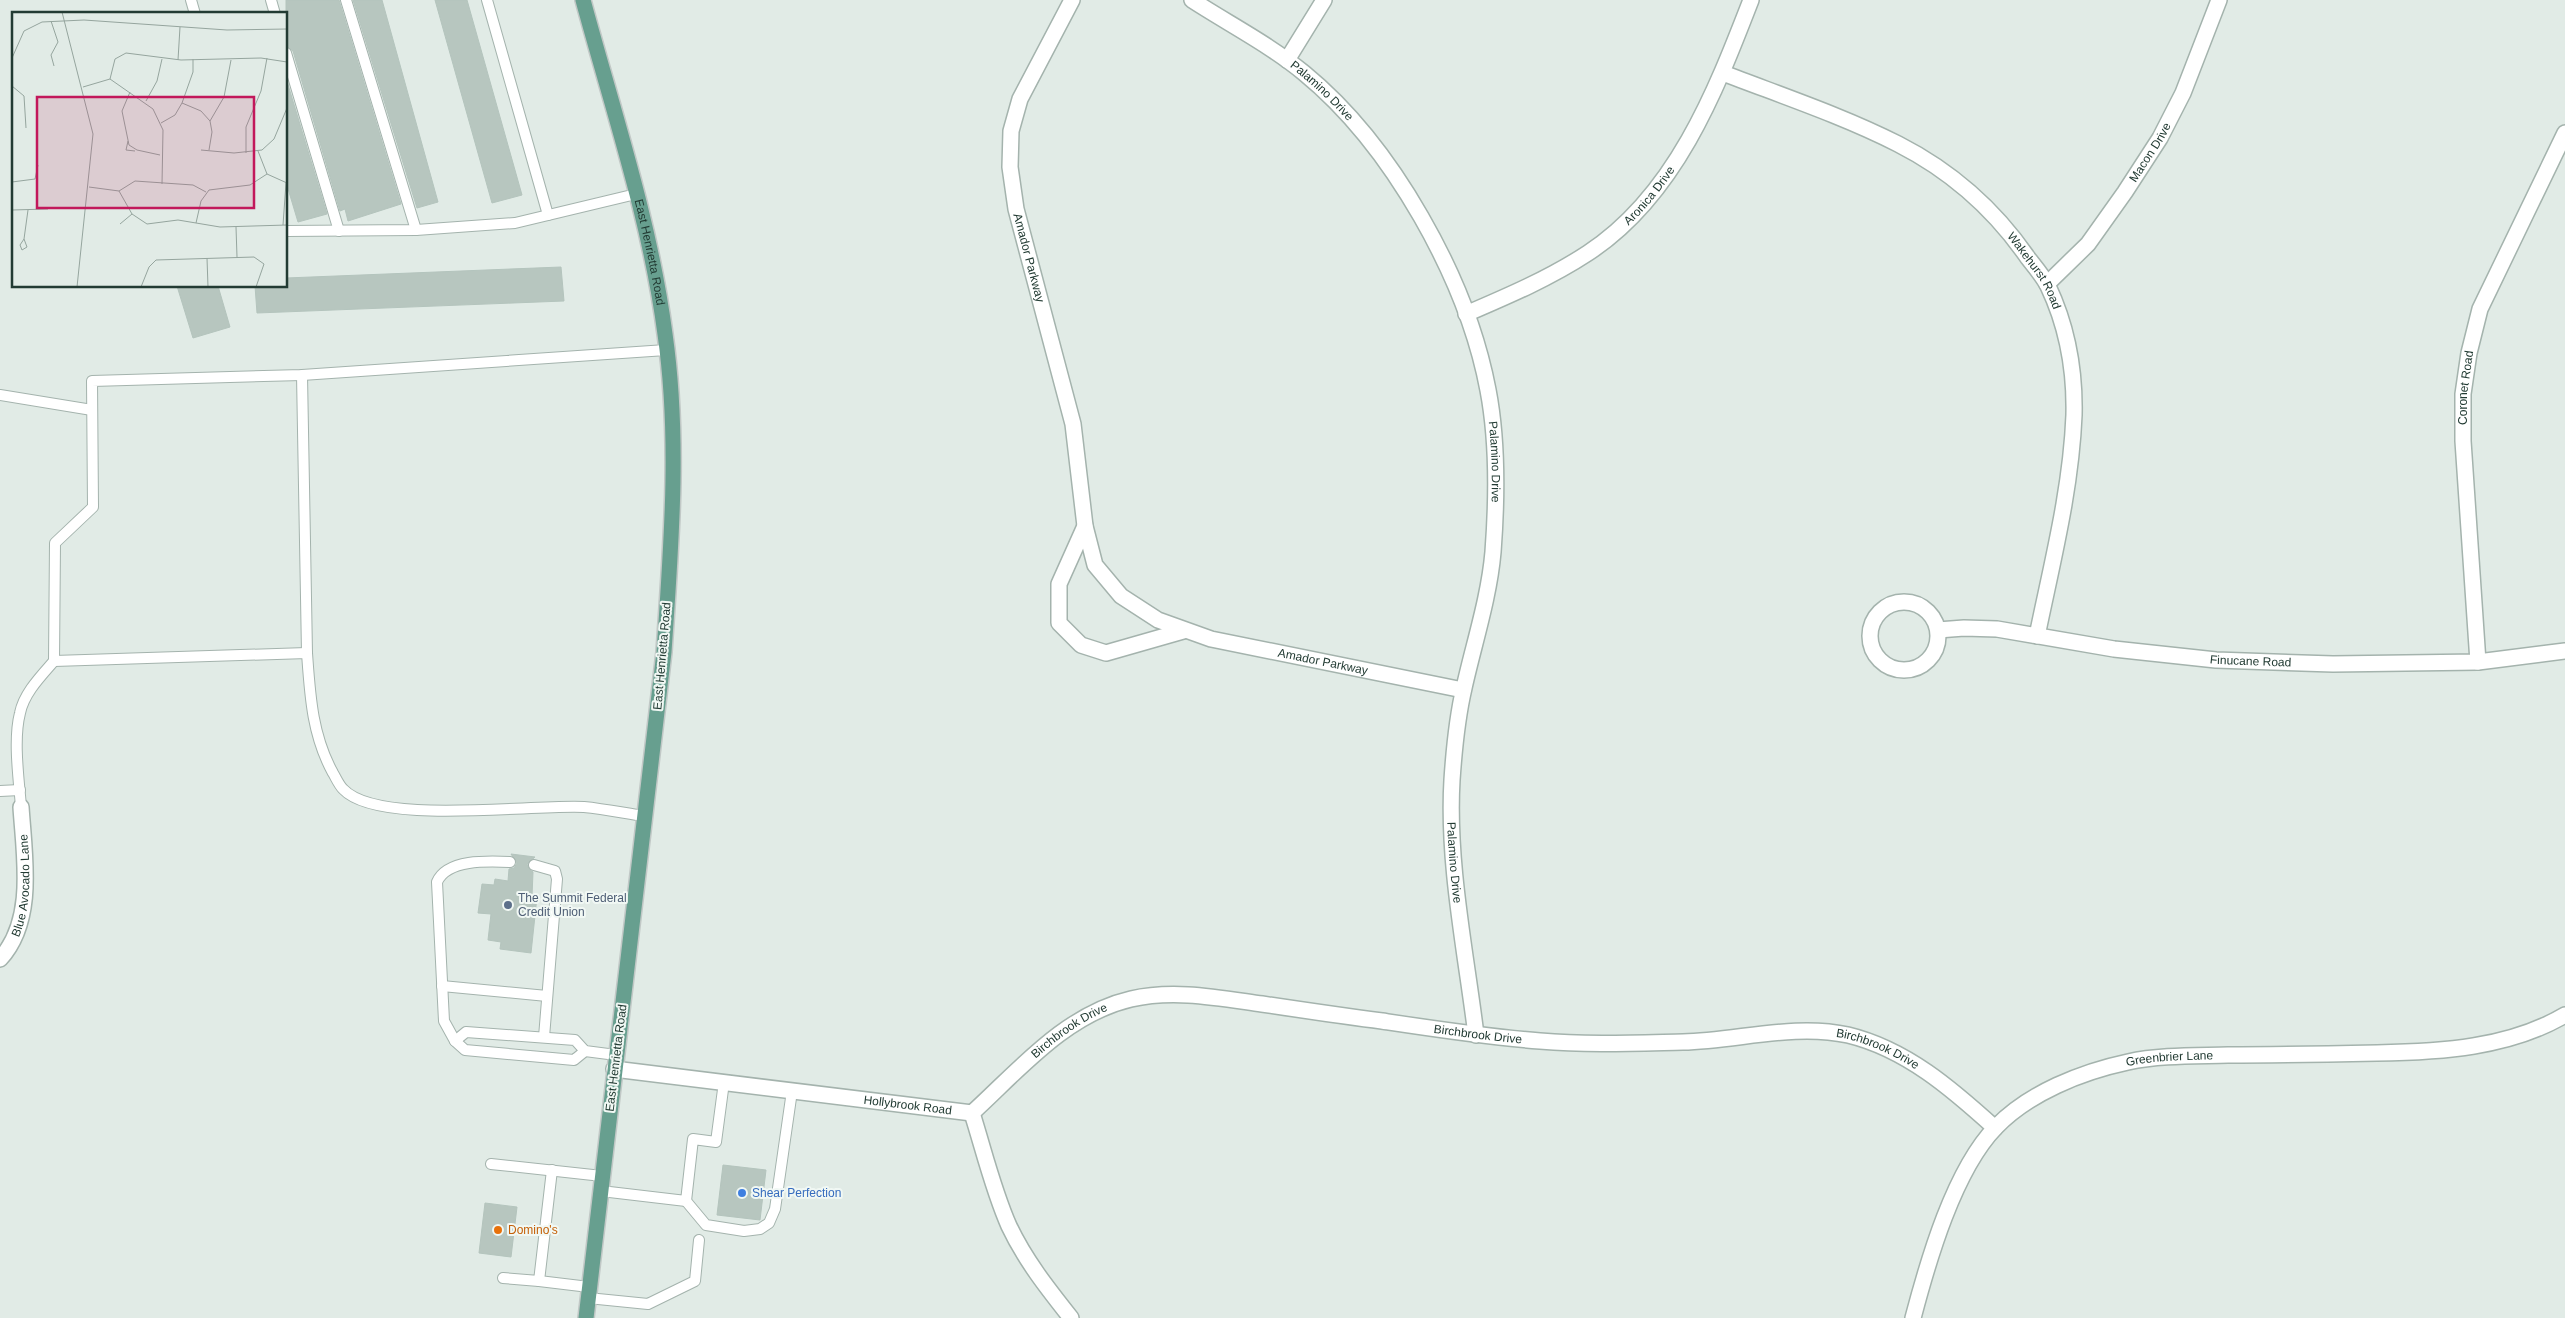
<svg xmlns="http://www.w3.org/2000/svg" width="2565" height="1318" viewBox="0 0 2565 1318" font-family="Arial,sans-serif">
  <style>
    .building { fill: #b7c6bf; stroke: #b4c4bd }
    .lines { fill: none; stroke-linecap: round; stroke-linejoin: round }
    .service-casing { stroke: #a4b3ad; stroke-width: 12 }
    .minor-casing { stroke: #a4b3ad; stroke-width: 18 }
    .primary-casing { stroke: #c1c8c6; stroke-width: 18 }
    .service { stroke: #fff; stroke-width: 10 }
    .minor { stroke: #fff; stroke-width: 15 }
    .primary { stroke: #679f8f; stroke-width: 15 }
    .service-dot { fill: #5c6f8a; stroke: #f1f8f4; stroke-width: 2 }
    .shop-dot { fill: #3f7fe0; stroke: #f1f8f4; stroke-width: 2 }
    .food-dot { fill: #e8710a; stroke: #f1f8f4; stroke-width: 2 }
    .labels { text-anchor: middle; stroke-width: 4; stroke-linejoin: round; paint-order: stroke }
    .street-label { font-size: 12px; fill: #223b33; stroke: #f1f8f4 }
    .service-label { font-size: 12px; fill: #4e5e75; stroke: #f1f8f4; text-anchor: start }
    .shop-label { font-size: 12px; fill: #366cbe; stroke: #f1f8f4; text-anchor: start }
    .food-label { font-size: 12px; fill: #c56008; stroke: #f1f8f4; text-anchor: start }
    .inset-road { fill: none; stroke: #95a59e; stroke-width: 1 }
    .view { fill: #c2185b; fill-opacity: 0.15; stroke: #c2185b; stroke-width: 2.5 }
    .inset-edge { fill: none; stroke: #223b33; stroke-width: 2.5 }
  </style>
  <rect width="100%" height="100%" fill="#e1ebe6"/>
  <g class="building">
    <path d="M286 0H339L401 204 348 221 345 209 340 211 293 51 286 46Z"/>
    <path d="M353 0H382L438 202 417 208Z"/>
    <path d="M435 0H467L522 195 492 203Z"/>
    <path d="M286 78 327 214 298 222 286 182Z"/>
    <path d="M561 267 564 301 257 313 255 286H286V278Z"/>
    <path d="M177 286H218L230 327 193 338Z"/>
    <path d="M511 854 535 857 527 864 529 869 533 872 532 896 537 897 531 953 500 949 501 942 488 940 491 914 478 913 482 884 494 885 495 879 508 881 509 869 514 868 517 863Z"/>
    <path d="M723 1165 766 1170 760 1220 717 1215Z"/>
    <path d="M485 1203 517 1207 511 1257 479 1253Z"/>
  </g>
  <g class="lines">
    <defs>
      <g id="service">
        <path d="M191 0 195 14"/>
        <path d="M271 0 275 14"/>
        <path d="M346 0 416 230"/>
        <path d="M487 0 548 215"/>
        <path d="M286 53 339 231"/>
        <path d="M286 231 416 230 515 223 636 194"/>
        <path d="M302 375 307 653"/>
        <path d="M0 395 92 410"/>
        <path d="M54 661 307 653C310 695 312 735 333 773 336 778 339 785 343 789 377 826 532 804 584 807 604 809 624 813 644 816"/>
        <path d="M0 791 20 790"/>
        <path d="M21 807C19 780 13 740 20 713 24 693 41 676 54 661L55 543 93 507 92 381 302 375 666 350"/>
        <path d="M510 862C488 861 447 859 437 882L444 1021 455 1041 465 1050 574 1060 585 1051"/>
        <path d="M534 865 555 871 557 879 544 1037"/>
        <path d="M442 986 547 996"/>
        <path d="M455 1041 466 1032 575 1040 585 1051 616 1055"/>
        <path d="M491 1164 602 1176"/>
        <path d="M601 1191 686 1201 693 1139 716 1142 724 1082"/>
        <path d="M686 1201 706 1225 744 1231 760 1229 769 1223 775 1209 792 1091"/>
        <path d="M503 1278 539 1281 552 1170"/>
        <path d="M539 1281 589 1287"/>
        <path d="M588 1298 648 1304 695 1281 699 1240"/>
      </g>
      <g id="minor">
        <path id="s1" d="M1072 0 1020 99 1011 131 1010 167 1016 209 1073 424 1085 526 1095 565 1121 596 1158 620 1211 639 1463 690"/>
        <path id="s2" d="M1192 0C1229 24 1270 45 1304 73 1392 145 1467 279 1488 390 1498 442 1497 499 1493 552 1489 598 1474 643 1464 688 1457 718 1454 750 1452 780 1447 863 1466 953 1476 1035"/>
        <path d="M1287 60 1324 0"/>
        <path id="s3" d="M1723 73C1780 95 1843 116 1898 144 1951 171 1995 210 2028 258 2035 267 2043 276 2048 286 2067 326 2075 371 2074 415 2071 490 2052 563 2037 636"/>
        <path id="s4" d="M2047 284 2088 244 2125 192 2160 138 2183 93 2219 0"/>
        <path id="s5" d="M1466 314C1508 296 1550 278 1588 253 1675 196 1715 93 1751 0"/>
        <path d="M1085 526 1059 584V623L1081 645 1106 653 1183 631"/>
        <circle cx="1904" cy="636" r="34"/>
        <path id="s6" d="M1938 630 1964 628 1997 629 2114 649 2216 660 2333 664 2478 662 2565 651"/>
        <path id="s7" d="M2478 662 2463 441V394L2469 353 2480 309 2565 133"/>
        <path id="s8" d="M0 959C36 920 24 855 21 807"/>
        <path id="s9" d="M614 1069 972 1113"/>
        <path id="s10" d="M972 1113C1020 1069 1066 1014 1131 999 1174 989 1219 998 1262 1004 1302 1010 1342 1016 1382 1021 1435 1029 1487 1037 1540 1041 1587 1045 1636 1043 1683 1042 1737 1041 1794 1023 1848 1035 1906 1049 1952 1089 1995 1128"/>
        <path d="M972 1113C984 1151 993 1190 1009 1226 1025 1260 1048 1289 1071 1318"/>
        <path id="s11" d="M1913 1318C1928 1261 1954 1170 1996 1127 2029 1093 2081 1072 2128 1062 2160 1055 2196 1056 2228 1055 2278 1055 2328 1054 2377 1053 2440 1052 2509 1048 2565 1015"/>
      </g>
      <g id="primary">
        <path id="s12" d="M583 0C613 111 650 220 665 334 680 439 671 547 664 652L586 1318"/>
      </g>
    </defs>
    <use href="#service" class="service-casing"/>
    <use href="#minor" class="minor-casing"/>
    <use href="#primary" class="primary-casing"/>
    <use href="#service" class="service"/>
    <use href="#minor" class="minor"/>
    <use href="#primary" class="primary"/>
  </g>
  <circle class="service-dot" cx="508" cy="905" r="5"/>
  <circle class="shop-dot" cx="742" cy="1193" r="5"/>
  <circle class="food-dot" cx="498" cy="1230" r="5"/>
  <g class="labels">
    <g class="street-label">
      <text dy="4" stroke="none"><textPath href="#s2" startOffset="159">Palamino Drive</textPath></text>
      <text dy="4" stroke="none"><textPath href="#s4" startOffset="168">Macon Drive</textPath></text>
      <text dy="4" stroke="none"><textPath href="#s5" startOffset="221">Aronica Drive</textPath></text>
      <text dy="4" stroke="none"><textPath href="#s12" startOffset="261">East Henrietta Road</textPath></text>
      <text dy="4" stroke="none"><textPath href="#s1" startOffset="274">Amador Parkway</textPath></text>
      <text dy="4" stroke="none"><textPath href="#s3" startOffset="378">Wakehurst Road</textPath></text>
      <text dy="4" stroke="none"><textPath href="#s7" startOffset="275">Coronet Road</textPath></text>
      <text dy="4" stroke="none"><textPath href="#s2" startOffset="579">Palamino Drive</textPath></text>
      <text transform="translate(662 656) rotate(-85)" y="4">East Henrietta Road</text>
      <text dy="4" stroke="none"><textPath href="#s6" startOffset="315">Finucane Road</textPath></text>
      <text dy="4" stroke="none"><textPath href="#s1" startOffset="844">Amador Parkway</textPath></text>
      <text dy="4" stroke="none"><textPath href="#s2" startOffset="984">Palamino Drive</textPath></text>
      <text dy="4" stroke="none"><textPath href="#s8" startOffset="79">Blue Avocado Lane</textPath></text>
      <text dy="4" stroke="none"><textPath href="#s10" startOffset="128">Birchbrook Drive</textPath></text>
      <text dy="4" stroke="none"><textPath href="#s10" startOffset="548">Birchbrook Drive</textPath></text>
      <text dy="4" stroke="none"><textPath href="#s10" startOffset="952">Birchbrook Drive</textPath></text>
      <text transform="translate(616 1058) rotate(-83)" y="4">East Henrietta Road</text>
      <text dy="4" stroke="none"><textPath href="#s11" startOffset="401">Greenbrier Lane</textPath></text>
      <text dy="4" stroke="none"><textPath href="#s9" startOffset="296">Hollybrook Road</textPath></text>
    </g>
    <g class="service-label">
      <text x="518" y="902">The Summit Federal<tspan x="518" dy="14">Credit Union</tspan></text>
    </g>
    <g class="shop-label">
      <text x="752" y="1197">Shear Perfection</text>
    </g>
    <g class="food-label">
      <text x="508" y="1234">Domino's</text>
    </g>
  </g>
  <g transform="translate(12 12)">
    <rect width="275" height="275" fill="#e1ebe6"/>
    <path class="inset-road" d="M50 0 81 122 65 275M39 9 46 30 39 43 42 54M0 46 12 19 30 10 72 8 215 18 275 17M166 48 168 15M98 67 103 47 114 41 169 48 249 46 275 50M0 74 12 84 14 116M71 75 98 67 141 97 151 118 150 172M118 80 110 99 117 133 125 138 148 143M134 89 145 69 150 47M170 91 189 99 198 109 200 120 197 138M198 109 212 85 219 48M149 111 163 103 170 91 181 60V47M116 129 114 138 123 139M189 138 222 141 250 138 262 127 275 96M246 139 255 162 275 171M234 141V115L249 79 255 46M0 170 23 167 26 153M77 175 107 179M107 179 120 202 135 212 166 208 208 215 275 213M107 179 123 169 181 173 194 180M0 198 36 197M184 211 189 189 197 178 238 173 255 162M108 212 120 202M271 213 274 171M224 215 225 245M12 227 15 235 10 238 8 233 12 227 16 198M195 246 196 275M129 275 137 255 144 248 242 245 252 252 244 275"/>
    <path class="view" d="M25 85H242V196H25Z"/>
    <rect width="275" height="275" class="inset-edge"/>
  </g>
</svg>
